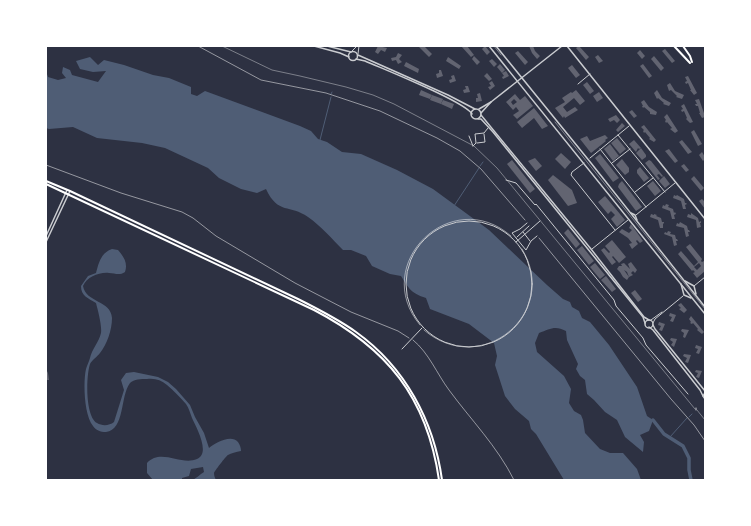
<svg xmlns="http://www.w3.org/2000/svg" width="751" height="526" viewBox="0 0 751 526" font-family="'Titillium Web',sans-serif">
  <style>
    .water { fill: #4f5d75 }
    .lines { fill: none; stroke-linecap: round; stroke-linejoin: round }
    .stream { stroke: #4f5d75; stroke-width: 1 }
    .river { stroke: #4f5d75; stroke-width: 3.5 }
    .building { fill: #626471; fill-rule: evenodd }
    .path { stroke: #fff; stroke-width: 0.5 }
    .service { stroke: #caccd0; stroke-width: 0.5 }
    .pedestrian { stroke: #caccd0; stroke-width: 1 }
    .minor { stroke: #caccd0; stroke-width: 1 }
    .tertiary { stroke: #caccd0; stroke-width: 1.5 }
    .primary { stroke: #fff; stroke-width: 2 }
    .trunk { stroke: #fff; stroke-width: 2 }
  </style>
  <rect width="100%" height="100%" fill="#2d3142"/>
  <g class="water">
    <path d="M90 57 98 65 104 60 124 65 153 75 169 78 191 87V94L197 96 205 91 300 126 311 131 318 139 327 142 342 152 361 154 397 170 433 189 489 230 547 285 563 299 570 302 572 307 579 311 582 318 590 322 609 345 637 387 647 416 653 420 649 431 640 435 644 442 643 452 625 437 617 420 605 412 594 400 587 394 585 380 580 376 576 369 578 364 567 340 566 331C555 325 550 329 539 333L535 343 537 352 564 376 571 389 569 403 574 411 581 415 583 420 585 433 600 449 610 453H623L637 469 641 480H564L536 434 531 429 529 421 515 409 505 396 495 365 497 356 494 343 469 324 430 309 426 298C411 293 409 289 401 276L390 274 372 266 366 256 351 250H343C332 239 321 226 308 217 290 204 278 215 266 189L257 193 241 189 219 178 208 168 165 148 142 143 97 138 73 127 49 129 46 128V71L48 77 58 80 66 78 62 73 63 67 70 70 72 75 98 82 106 71 93 72 80 69 76 61Z"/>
    <path d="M112 249 118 250C124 257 128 263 125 272 119 276 115 273 109 273 99 272 87 277 83 286 86 303 111 300 112 318 112 330 107 344 100 353 97 357 92 360 90 364 86 376 85 416 97 423 102 426 109 426 114 422L124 390 121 380 126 373 134 372 158 377 168 382 176 389 190 405 195 417 204 433 209 448C215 443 231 434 238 442 240 445 241 448 241 451 236 452 231 453 228 455 226 456 214 472 214 473 214 476 215 478 216 480H192C196 479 200 474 204 472L203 467 191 469 189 476 182 478V480H153L147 473V463C161 448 181 466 197 459 211 453 196 427 192 418 190 413 189 408 186 404 180 397 174 391 167 385 161 380 155 378 147 379 141 379 134 379 130 383 120 396 125 430 106 432 100 432 96 430 93 426 84 415 83 382 86 369 87 365 89 362 90 358 92 349 99 342 101 333 102 325 98 311 96 303 88 298 81 296 81 286L88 276 96 273C99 262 101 253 112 249Z"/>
  </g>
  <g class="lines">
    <g class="stream">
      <path d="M331 94 332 92"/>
      <path d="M320 140 331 97"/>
      <path d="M480 166 483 162"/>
      <path d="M454 206 479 168"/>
      <path d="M689 417 692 414"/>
      <path d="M670 437 687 418"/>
    </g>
    <path class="river" d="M653 420 664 434 683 446 689 458V470L691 480"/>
  </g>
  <g class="building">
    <path d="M378 46 387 48 385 52 381 50 378 54 375 52Z"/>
    <path d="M418 46H424L432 54 429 57Z"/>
    <path d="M461 46H467L474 55 471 57Z"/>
    <path d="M485 46 490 52 487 55 482 49Z"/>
    <path d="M529 46H533L535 51 540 56 537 59 532 53Z"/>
    <path d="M579 46 589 57 586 60 576 48Z"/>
    <path d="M665 49 675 61 672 63 662 51Z"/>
    <path d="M640 50 645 56 642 59 637 53Z"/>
    <path d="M518 51 528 62 525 65 515 53Z"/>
    <path d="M398 53 402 55 399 59 402 62 398 64 396 60 392 61 391 58 396 57Z"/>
    <path d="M598 55 603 61 599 63 595 57Z"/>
    <path d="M474 56 480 62 477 65 472 59Z"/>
    <path d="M654 56 664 68 661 71 651 59Z"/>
    <path d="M448 57 461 66 459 69 446 61Z"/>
    <path d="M492 59 497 64 494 67 489 61Z"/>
    <path d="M406 62 419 69 418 73 404 66Z"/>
    <path d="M500 64 505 70 502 73 497 67Z"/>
    <path d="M643 64 652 76 649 78 640 66Z"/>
    <path d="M572 65 580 75 576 78 568 68Z"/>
    <path d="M439 70H441L443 76 437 78 436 74 439 73Z"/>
    <path d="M506 71 509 76 503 79 502 77 504 76 502 73Z"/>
    <path d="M487 73 492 79 489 81 484 76Z"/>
    <path d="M454 75 456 81 450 83 449 80 452 79 451 76Z"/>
    <path d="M688 76 697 93 694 95 690 90H691L688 83 686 84 685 82 687 81 685 77Z"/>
    <path d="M492 81 495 86 490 90 488 87 491 86 489 83Z"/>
    <path d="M587 82 594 91 590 94 583 85Z"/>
    <path d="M670 83 675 91 684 95 682 99 676 97 677 96 671 90 669 91 667 85Z"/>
    <path d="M465 86H468L470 92 464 93 463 90 466 89Z"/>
    <path d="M421 90 432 95 430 99 419 95Z"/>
    <path d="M576 90 585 101 580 105 574 98 563 107 567 112 575 107 578 110 565 118 564 116 563 118 555 108 565 102 562 98 571 92 572 93Z"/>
    <path d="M657 90 662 98 671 103 669 106 663 104 664 103 658 98 657 99 654 93Z"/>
    <path d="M599 92 603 98 597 102 593 96Z"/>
    <path d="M480 93 482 101 476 102V98H478L477 94Z"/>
    <path d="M515 94 520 100 525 96 533 106 517 119 513 115 519 111 516 107 513 110 506 102ZM514 99 517 102 513 105 511 102Z"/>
    <path d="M432 95 443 99 441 104 430 100Z"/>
    <path d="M699 99 705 116V117L702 118 699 113H700L698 106H696L695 104H697L695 100Z"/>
    <path d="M443 100 454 104 452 109 441 104Z"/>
    <path d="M644 100 649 107 657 112 656 115 650 114V112L644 107 643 108 642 106H643L641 102Z"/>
    <path d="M684 104 693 122 690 123 686 119 687 118 684 111 682 112 681 110 683 109 681 106Z"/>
    <path d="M534 108 548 126 542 129 534 118 522 128 517 122Z"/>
    <path d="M632 110 637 116 634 118 629 112Z"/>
    <path d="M667 114 678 131 675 133 670 129 672 128 667 122 666 123 665 121 666 120 664 117Z"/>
    <path d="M616 115 620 120 617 123 614 120 610 122 608 119Z"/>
    <path d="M622 123 625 126 618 132 616 130Z"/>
    <path d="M644 125 656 140 654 142 649 139 650 138 645 132 644 133 643 131 644 130 641 127Z"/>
    <path d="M694 130 702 144 698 146 691 132Z"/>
    <path d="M605 135 608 138 605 140 606 141 591 153 580 139 587 136 590 141Z"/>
    <path d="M617 138 626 149 620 154 611 143Z"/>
    <path d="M634 140 641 148 639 149 638 148 636 152 629 144Z"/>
    <path d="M682 140 692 152 688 154 679 142Z"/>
    <path d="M610 144 619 156 613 161 604 149Z"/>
    <path d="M641 148 646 155V157L642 160 636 153Z"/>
    <path d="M669 149 678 161 675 163 665 151Z"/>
    <path d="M702 152 705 157V159L703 161 699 155Z"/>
    <path d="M561 153 571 162 565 169 555 159Z"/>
    <path d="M600 154 619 178 613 182 595 158Z"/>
    <path d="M535 158 542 166 536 171 528 161Z"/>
    <path d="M622 159 629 168V172L625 175 616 165Z"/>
    <path d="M512 160 535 189 530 193 507 164Z"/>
    <path d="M649 160 651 161 663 176 662 177 659 174 657 175 660 179 658 180 645 163Z"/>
    <path d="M684 164 689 170 686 172 681 166Z"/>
    <path d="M640 167 649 178 644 182 637 173V170Z"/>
    <path d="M553 175 572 190 577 203 568 206 548 180Z"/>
    <path d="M664 176 670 184 665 188 659 181Z"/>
    <path d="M694 176 704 188 701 191 691 179Z"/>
    <path d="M622 181 642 207 636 211 618 187 619 184Z"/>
    <path d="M653 181 661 191 655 196 647 186Z"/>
    <path d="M674 195 676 196 677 195 684 199 685 203H686L687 204 685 205 686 209H683L681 201 673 198Z"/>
    <path d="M605 196 625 220 617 227 611 219 615 215 611 211 608 214 598 202Z"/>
    <path d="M702 199 705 202V209L699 201Z"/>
    <path d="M666 204 669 205 668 207 673 209 674 213 675 212 676 214 674 215 675 219H672L670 211 662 208 663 205 665 206Z"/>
    <path d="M691 213 698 218 699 222 701 221V223H700L701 227 697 228 696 220 687 217 688 214 691 215Z"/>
    <path d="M651 214 654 215V214L657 215 656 216 661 218 662 222H664V223L663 224V228H660L658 220 650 217Z"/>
    <path d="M680 222 687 226 688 230H689L690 232H688L689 236 686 237 684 228 676 226 677 223 679 224Z"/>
    <path d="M631 224 643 241 640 243 637 240 636 241 638 244 632 249 629 244 632 243 628 238 619 232 622 229 629 233 632 230 629 228Z"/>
    <path d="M568 229 580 244 576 248 564 233Z"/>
    <path d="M668 231 671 232 670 234 675 235 676 239H677L678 241H676L677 245 674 246 672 237 664 234 665 232 667 233Z"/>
    <path d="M612 240 626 257 619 263 613 256 612 257 616 262 612 265 601 250 604 248 609 253 610 252 605 246Z"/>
    <path d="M690 244 702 259 701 261 702 262 704 261 705 263V271L697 278 693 273 695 272 693 270 692 271 678 254 681 251 694 266 698 262 686 247ZM699 263 701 266 697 270 694 267Z"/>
    <path d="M582 246 594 261 589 265 577 250Z"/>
    <path d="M631 262 637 270 635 273 633 271 631 273 633 275 629 277 627 272 624 270 629 277 627 280 623 277 620 272 617 269 619 266H622L621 264 624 263 630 269 628 264Z"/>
    <path d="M595 263 605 275 600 279 590 267Z"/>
    <path d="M606 276 616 289 612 292 601 280Z"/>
    <path d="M635 290 642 299 638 302 631 293Z"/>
    <path d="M681 303 687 310 684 313 679 309 681 308 678 305Z"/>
    <path d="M670 313 676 315 673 322 670 321 672 317 669 316Z"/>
    <path d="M691 316 704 332 702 334 697 330 698 329 693 323 692 324 690 323 691 322 689 319Z"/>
    <path d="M659 322 665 324 662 331 659 330 661 326 658 325Z"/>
    <path d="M682 329 689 330 685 338 683 337 684 333 681 331Z"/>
    <path d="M671 338 677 339 674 347 671 345 673 342 670 340Z"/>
    <path d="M696 345 702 347 699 354 696 353 698 349 695 348Z"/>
    <path d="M684 354 691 355 688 363 685 362 687 358 683 356Z"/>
    <path d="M46 369 48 373 49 380H46Z"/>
    <path d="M696 370 702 371 699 378 696 377 698 373 695 372Z"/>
  </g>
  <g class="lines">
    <g class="path">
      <path d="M198 46 261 80 326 93 380 111 437 138 460 151 481 169 525 220"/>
      <path d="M46 165 121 193 182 212 193 218 216 236 295 283 351 312 398 331 409 338"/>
      <path d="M539 238 671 399 694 425 705 441"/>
      <path d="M420 325C369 264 452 184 511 236"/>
      <path d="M424 330C481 379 561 313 522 249"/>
      <path d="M413 340C429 353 437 374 449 390 471 420 497 446 514 480"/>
    </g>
    <g class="service">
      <path d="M222 46 272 70 300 76 346 87 373 95 394 104 472 145"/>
      <path d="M494 46 501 55"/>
      <path d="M555 122 705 309"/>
      <path d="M474 146 497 168 695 409"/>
      <path d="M697 410 705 420"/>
    </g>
    <g class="pedestrian">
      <path d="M469 136 473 146"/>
      <path d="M477 143 485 142 484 134"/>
      <path d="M473 146 476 143 475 134 484 133 488 128"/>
      <path d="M506 180 516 183 535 205 536 204 614 300 616 306 643 338 646 345 688 394"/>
      <circle cx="469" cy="284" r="63"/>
      <path d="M527 223 520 229 512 233 526 250 531 241 537 236"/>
      <path d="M523 232 530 241"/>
      <path d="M517 237 529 226"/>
      <path d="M516 242 540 221"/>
      <path d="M402 349 422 328"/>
      <path d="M696 410V408"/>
    </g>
    <g class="minor">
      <path d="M352 51 357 46"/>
      <path d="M358 54 359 46"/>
      <path d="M578 84 590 74"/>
      <path d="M618 135 665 192"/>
      <path d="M600 149 646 207"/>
      <path d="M590 158 629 126"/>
      <path d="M584 163 572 172 571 175 615 230"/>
      <path d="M612 163 630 149"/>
      <path d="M635 192 653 178"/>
      <path d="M636 215 675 183"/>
      <path d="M592 249 628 220"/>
      <path d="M694 286 705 277"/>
      <path d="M651 320 662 312"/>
      <path d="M653 323 655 319 683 296"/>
    </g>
    <g class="tertiary">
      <path d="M314 46 340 53 349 57"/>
      <path d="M327 46 351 52"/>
      <path d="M489 46 705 314"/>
      <path d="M496 46 591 163 705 307"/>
      <path d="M567 46 705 219"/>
      <circle cx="353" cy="56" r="4.5"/>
      <path d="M358 55 448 95 475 109"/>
      <path d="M356 59 365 61C383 69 464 101 472 114"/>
      <path d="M479 109 491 102"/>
      <circle cx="476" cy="114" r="5"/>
      <path d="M481 113 491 102 562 46"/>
      <path d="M481 115 591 249 644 317 649 320"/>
      <path d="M478 119H481L493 132 643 317 645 323"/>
      <path d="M631 213 635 215 637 220"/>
      <path d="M46 236 67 190"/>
      <path d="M46 242 70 191"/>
      <path d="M685 281 694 286 696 294"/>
      <path d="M681 284 684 295 691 298"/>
      <circle cx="649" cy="324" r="4"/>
      <path d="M653 325 655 329 705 391"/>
      <path d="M649 327 653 330 700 390 703 396"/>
      <path d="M705 393 703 396 705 399"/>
    </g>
    <g class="primary">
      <path d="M46 181 70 191 298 299C318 309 338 319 356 332 405 367 434 421 442 480"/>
      <path d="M46 184 314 310C387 348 427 397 439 480"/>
    </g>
    <g class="trunk">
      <path d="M674 46 690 63"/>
      <path d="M683 46 690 56 692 62"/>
    </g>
  </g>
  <rect width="751" height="526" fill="none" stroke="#ffffff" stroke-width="94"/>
</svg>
